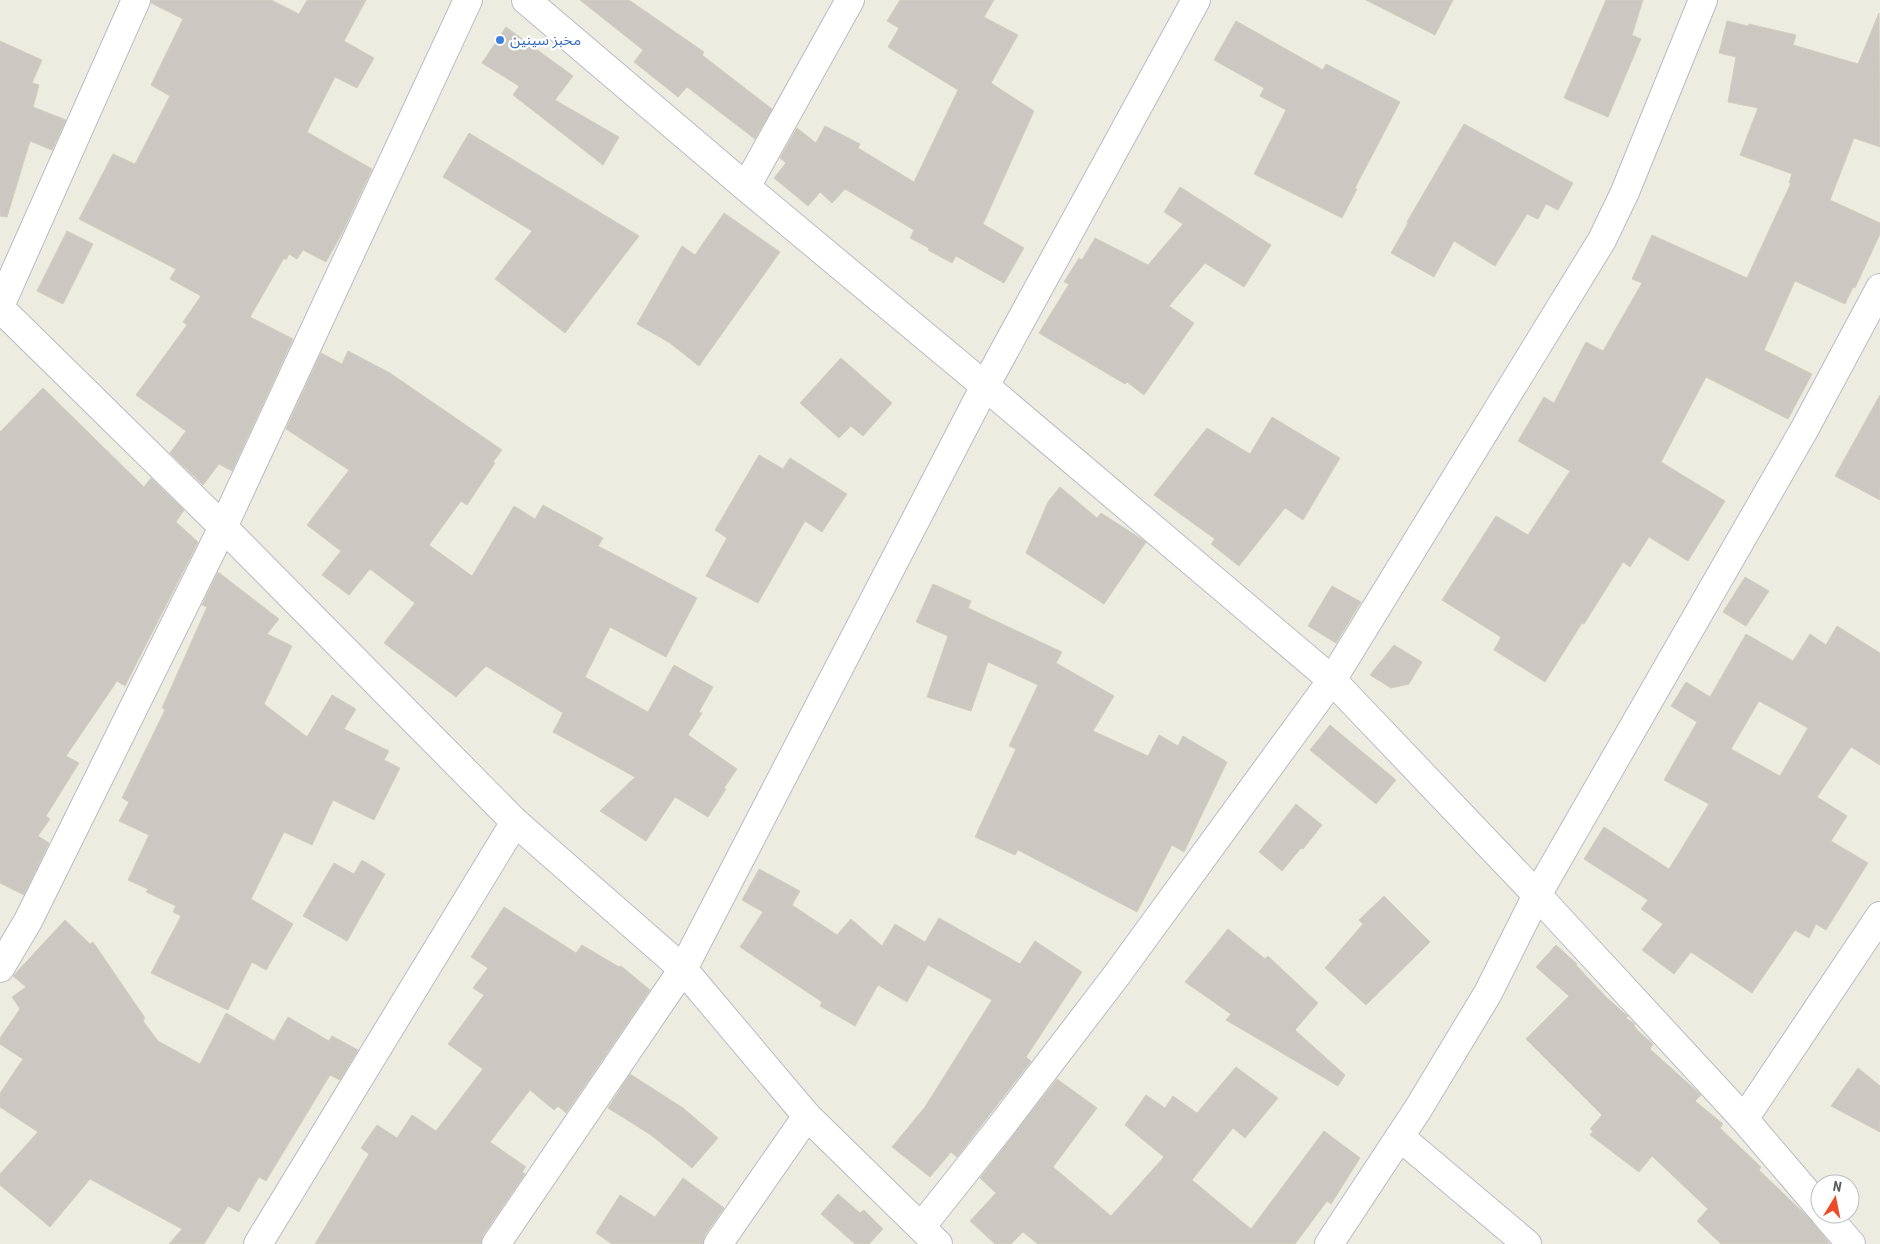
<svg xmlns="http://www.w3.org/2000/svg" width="1880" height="1244" viewBox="0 0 1880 1244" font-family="'Roboto Condensed','Noto Sans Arabic',sans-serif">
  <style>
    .building { fill: #cac8c0; stroke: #d2cebf; fill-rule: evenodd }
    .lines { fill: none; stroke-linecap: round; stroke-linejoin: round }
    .minor-casing { stroke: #b9bbc0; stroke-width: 30 }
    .minor { stroke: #fff; stroke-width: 28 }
    .shop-dot { fill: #3f7fe0; stroke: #fff; stroke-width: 2 }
    .labels { text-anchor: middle; stroke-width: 4.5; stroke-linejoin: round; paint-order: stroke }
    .shop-label { font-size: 15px; fill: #366cbe; stroke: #fff; text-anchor: start }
  </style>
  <rect width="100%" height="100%" fill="#edece1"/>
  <g class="building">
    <path d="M151 0H271L299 14 307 0H366L344 41 374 58 357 88 335 77 307 132 372 169 342 233 326 262 303 250 297 259 289 254 286 260 284 258 250 317 293 339 232 471 219 464 203 485 170 453 186 431 136 395 187 325 183 322 201 296 170 279 176 269 79 219 113 154 135 164 170 96 151 85 183 19 151 3Z"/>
    <path d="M580 0H629L704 52 702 55 772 109 755 139 687 87 678 97 634 62 643 50Z"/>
    <path d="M900 0H994L984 17 1018 35 991 83 1034 111 983 224 1024 248 1004 283 956 256 952 263 928 250 929 248 910 238 914 230 845 189 832 203 820 192 808 206 774 178 786 163 780 158 797 128 816 143 825 126 860 144 858 148 914 182 958 90 888 47 899 28 887 21Z"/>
    <path d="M1366 0H1453L1435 35Z"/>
    <path d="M1606 0H1643L1632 35 1641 39 1608 117 1564 98Z"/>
    <path d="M1879 13 1880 147 1854 138 1830 200 1880 223V234L1855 288 1853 287 1845 304 1795 281 1764 350 1812 374 1788 419 1706 377 1661 462 1725 501 1688 561 1649 537 1630 567 1623 562 1584 624 1582 623 1545 682 1494 650 1501 637 1442 600 1496 516 1528 535 1570 471 1518 441 1544 397 1554 403 1586 342 1603 351 1642 283 1632 279 1652 235 1747 278 1791 183H1789L1792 174 1740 155 1758 108 1728 102 1736 57 1719 53 1727 21 1748 26 1749 24 1796 35 1793 45 1858 64Z"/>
    <path d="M1236 21 1323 70 1326 64 1400 102 1355 188 1357 189 1342 218 1254 174 1286 110 1260 96 1264 88 1214 60Z"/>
    <path d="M506 27 573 76 555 100 619 137 603 165 513 95 519 86 482 63Z"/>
    <path d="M0 41 42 60 32 83 39 85 33 107 66 120 52 150 30 141 7 217 0 216Z"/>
    <path d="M1464 124 1573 183 1558 210 1546 204 1538 219 1527 214 1495 266 1454 241 1434 277 1391 253 1408 223 1407 222Z"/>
    <path d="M469 133 639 236 565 333 495 279 532 231 443 177Z"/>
    <path d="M1180 187 1271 245 1244 287 1205 263 1169 306 1194 323 1144 395 1127 382 1125 384 1039 333 1069 284 1064 282 1079 258 1082 260 1095 238 1148 265 1183 224 1164 212Z"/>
    <path d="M724 213 780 252 699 366 670 343 637 324 682 246 695 255Z"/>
    <path d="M67 231 93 244 63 304 37 291Z"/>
    <path d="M348 351 390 373 502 450 493 462 495 463 467 505 461 501 429 545 472 576 514 506 535 519 543 505 603 538 598 546 697 598 666 657 610 627 585 677 648 712 674 665 713 687 699 712 702 713 688 735 737 769 724 788 726 789 708 817 675 797 646 841 600 811 635 777 553 732 563 713 486 666 456 697 384 643 415 603 370 569 349 595 322 575 341 551 307 525 349 470 286 429 321 353 342 364Z"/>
    <path d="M841 358 892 403 863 436 851 426 839 438 800 403Z"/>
    <path d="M43 388 144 487 151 478 184 510 176 522 198 542 125 686 117 681 66 756 79 763 46 816 50 819 38 836 49 843 24 895 0 883V432Z"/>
    <path d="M1880 395V500L1835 476Z"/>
    <path d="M1272 417 1340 458 1303 520 1285 508 1239 566 1211 544 1215 539 1154 495 1207 428 1250 454Z"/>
    <path d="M759 455 783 469 790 458 847 494 822 532 805 521 758 603 706 576 727 538 715 530Z"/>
    <path d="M1060 487 1097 518 1101 513 1146 542 1104 604 1026 553 1048 502Z"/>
    <path d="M218 572 279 619 267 634 292 646 264 704 307 737 332 695 356 709 344 729 389 751 384 760 400 768 374 820 333 800 312 845 284 832 251 899 293 924 266 970 252 962 228 1010 151 973 181 916 173 912 176 906 146 892 148 889 128 880 149 835 119 821 129 802 122 798 165 710 162 708 207 607 202 605Z"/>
    <path d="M1745 577 1769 591 1746 626 1723 612Z"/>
    <path d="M933 584 971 601 968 608 1062 652 1056 663 1114 696 1093 731 1148 756 1159 735 1178 746 1183 736 1227 762 1184 852 1172 845 1137 912 1018 850 1015 855 975 837 1016 749 1009 746 1038 685 988 662 971 711 927 697 948 636 916 622Z"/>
    <path d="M1332 586 1361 602 1336 643 1308 626Z"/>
    <path d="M1837 626 1880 653V765L1851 747 1817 797 1847 816 1831 841 1868 863 1826 930 1816 924 1809 938 1795 930 1752 993 1691 952 1674 974 1642 950 1663 924 1641 909 1648 900 1584 859 1604 827 1669 869 1709 804 1664 780 1697 722 1671 706 1686 682 1710 697 1746 634 1793 661 1810 634 1826 645ZM1759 701 1808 728 1780 776 1731 749Z"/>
    <path d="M1394 645 1422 662 1409 684 1391 688 1370 675Z"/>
    <path d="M1330 725 1396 780 1376 804 1310 750Z"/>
    <path d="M1296 804 1322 825 1303 849 1301 848 1282 871 1259 852Z"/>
    <path d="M362 860 385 874 347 941 303 916 334 863 354 874Z"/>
    <path d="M759 869 800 891 792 905 837 935 851 919 882 946 895 924 925 942 939 918 1020 964 1035 941 1082 972 1026 1057 1031 1061 957 1157 951 1152 930 1177 892 1147 925 1107 992 1000 928 965 907 1002 878 985 855 1026 820 1006 822 1002 740 947 763 912 742 900Z"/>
    <path d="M1384 896 1430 942 1366 1005 1325 968 1363 924 1359 920Z"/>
    <path d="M504 907 576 953 582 945 619 967 621 966 650 990 566 1113 558 1106 554 1110 530 1090 490 1142 526 1167 522 1172 525 1174 483 1235 481 1244H315L369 1154 361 1148 377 1125 397 1138 412 1115 436 1131 483 1069 448 1044 484 995 473 988 488 968 471 957Z"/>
    <path d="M65 920 90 944 93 942 145 1018 143 1021 158 1041 200 1064 226 1013 274 1041 288 1017 329 1041 332 1036 358 1050 340 1080 330 1075 266 1181 259 1177 239 1212 228 1206 204 1244H169L182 1229 90 1179 50 1227 0 1185V1174L38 1132 0 1107V1093L23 1059 0 1044V1038L20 1009 12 997 26 987 13 976Z"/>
    <path d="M1228 929 1265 959 1268 956 1318 1003 1295 1030 1345 1075 1338 1086 1226 1020 1231 1014 1185 982Z"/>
    <path d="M1556 945 1577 964 1576 965 1606 997 1624 1013 1628 1016 1626 1018 1635 1024 1634 1026 1638 1031 1653 1044 1650 1049 1701 1095 1695 1101 1723 1124 1720 1128 1761 1167 1759 1170 1811 1220 1830 1244H1721L1697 1221 1708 1209 1652 1156 1639 1172 1590 1135 1593 1131 1590 1129 1602 1115 1526 1039 1569 996 1536 967Z"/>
    <path d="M1236 1067 1278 1098 1245 1138 1233 1128 1192 1180 1251 1229 1324 1131 1360 1158 1331 1204 1327 1201 1295 1244H1038L1023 1232 1011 1244H995L970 1221 996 1193 980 1178 1057 1079 1097 1108 1053 1167 1111 1216 1164 1157 1125 1125 1146 1095 1165 1108 1173 1096 1197 1113Z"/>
    <path d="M1858 1068 1880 1086V1132L1831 1106Z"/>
    <path d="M630 1074 683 1108 718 1138 692 1168 651 1135 608 1108Z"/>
    <path d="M683 1178 724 1208 705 1235 703 1244H612L596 1233 620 1195 655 1217Z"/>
    <path d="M838 1194 860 1213 864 1210 883 1229 869 1244H855L821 1214Z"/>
  </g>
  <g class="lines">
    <defs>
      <g id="minor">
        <path d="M526 0 746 187 985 386 1332 680 1537 895 1744 1119 1820 1208"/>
        <path d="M746 187 850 0"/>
        <path d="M0 306 136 0"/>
        <path d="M0 308 223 527 515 822 683 969 807 1116 938 1244"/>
        <path d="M0 968 28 921 223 527 468 0"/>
        <path d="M1744 1119 1880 916"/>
        <path d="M1400 1137 1527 1244"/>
        <path d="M1825 1214 1851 1244"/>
        <path d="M921 1227 999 1129 1116 976 1332 680 1602 240 1625 192 1703 0"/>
        <path d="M258 1244 515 822"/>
        <path d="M496 1244 683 969 985 386 1196 0"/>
        <path d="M718 1244 807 1116"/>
        <path d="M1329 1244 1418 1109 1488 993 1537 895 1804 430 1880 288"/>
      </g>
    </defs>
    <use href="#minor" class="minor-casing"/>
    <use href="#minor" class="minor"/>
  </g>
  <circle class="shop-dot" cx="500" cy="40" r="5"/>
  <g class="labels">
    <g class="shop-label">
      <text x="510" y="45">مخبز سينين</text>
    </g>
  </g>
  <g transform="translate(1835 1199) rotate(10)"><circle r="24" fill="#ffffff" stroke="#bdbec0"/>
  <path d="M0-4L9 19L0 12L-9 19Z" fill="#ec4b28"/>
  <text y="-8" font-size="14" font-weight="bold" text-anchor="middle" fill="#5a5d62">N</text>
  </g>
</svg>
